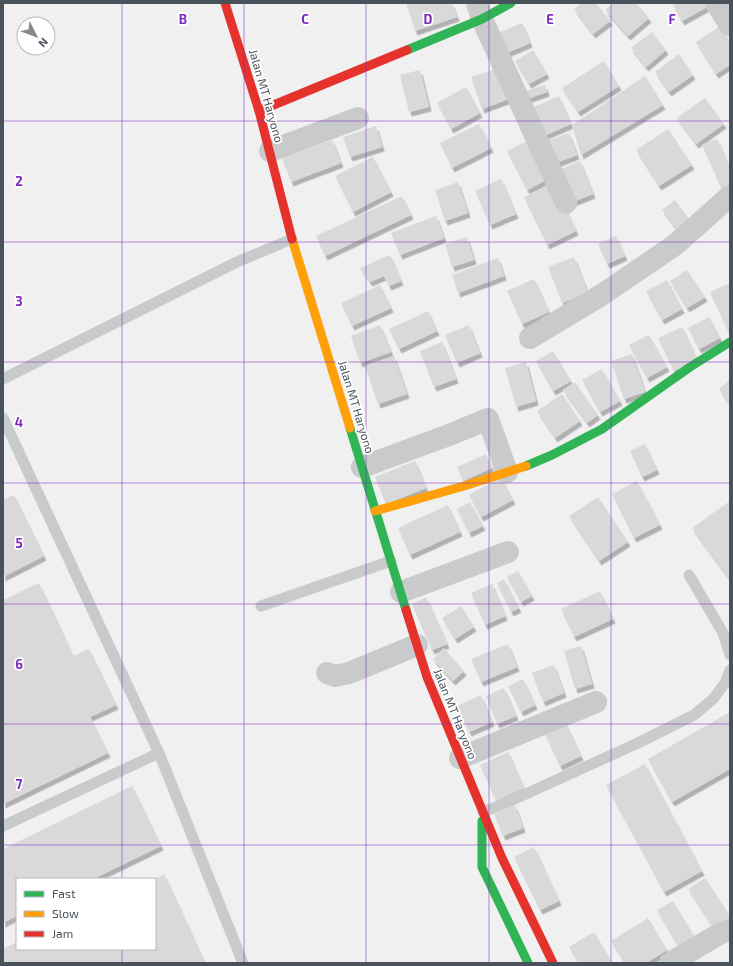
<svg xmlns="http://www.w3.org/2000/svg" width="733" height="966" viewBox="0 0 733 966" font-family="'Exo 2',sans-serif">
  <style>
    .building { fill: #d9d9da; filter: url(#shadow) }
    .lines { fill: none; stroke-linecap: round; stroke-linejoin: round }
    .lane { stroke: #c8cacc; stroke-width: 11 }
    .street { stroke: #c8cacc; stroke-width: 22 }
    .fast { stroke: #30b455; stroke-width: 9 }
    .slow { stroke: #ff9f0a; stroke-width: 9 }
    .jam { stroke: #e5322d; stroke-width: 9 }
    .grid { fill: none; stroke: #7b2cbf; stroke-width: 1; stroke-opacity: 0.55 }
    .labels { text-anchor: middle; stroke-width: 3.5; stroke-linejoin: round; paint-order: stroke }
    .street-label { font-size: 12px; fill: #49525b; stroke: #fff }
    .grid-label { font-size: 13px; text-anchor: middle; font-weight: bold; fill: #7b2cbf; stroke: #fff; stroke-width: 3.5; stroke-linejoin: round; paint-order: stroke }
  </style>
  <defs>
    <filter id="shadow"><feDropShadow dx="2.5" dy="4.5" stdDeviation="0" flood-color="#0004"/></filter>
  </defs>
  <rect width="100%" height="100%" fill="#f0f0f0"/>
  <g class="building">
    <path d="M406 3H452L457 17 415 31Z"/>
    <path d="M582 3H596L610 21 593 34 574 9Z"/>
    <path d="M613 3H636L649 18 628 36 605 10Z"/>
    <path d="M677 3H705L707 7 682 21 673 6Z"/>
    <path d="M522 23 530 43 502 55 493 35Z"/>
    <path d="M720 26 730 42V65L716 74 696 42Z"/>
    <path d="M652 32 666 50 646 67 631 48Z"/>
    <path d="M533 50 547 74 529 84 515 61Z"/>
    <path d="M679 54 693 75 669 92 655 72Z"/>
    <path d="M604 61 619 86 578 112 562 88Z"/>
    <path d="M498 68 509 99 482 109 471 77Z"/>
    <path d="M420 70 429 107 409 112 400 75Z"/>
    <path d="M645 76 663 105 581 155 572 125Z"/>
    <path d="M545 85 547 92 524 100 522 92Z"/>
    <path d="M466 87 480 113 451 129 437 103Z"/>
    <path d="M559 96 571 124 539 138 527 110Z"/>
    <path d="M705 98 724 124 696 144 677 118Z"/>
    <path d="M479 124 491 148 452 168 440 143Z"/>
    <path d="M376 126 382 147 350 157 343 137Z"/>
    <path d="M668 129 692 165 659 186 636 150Z"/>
    <path d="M569 133 577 155 551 165 543 142Z"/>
    <path d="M533 138 552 177 527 190 507 151Z"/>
    <path d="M717 139 730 169V188L723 192 702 145Z"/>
    <path d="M332 140 341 163 291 182 282 158Z"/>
    <path d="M373 157 391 192 353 212 335 176Z"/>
    <path d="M580 161 593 194 570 203 557 171Z"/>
    <path d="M501 179 516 214 490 225 475 191Z"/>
    <path d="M458 182 468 213 445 221 435 190Z"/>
    <path d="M554 183 576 231 547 245 524 197Z"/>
    <path d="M402 196 411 215 325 256 316 236Z"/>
    <path d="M675 200 693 224 680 234 662 210Z"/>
    <path d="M436 216 444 238 400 255 391 233Z"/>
    <path d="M616 236 625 256 607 264 598 244Z"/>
    <path d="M467 237 474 260 452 267 445 244Z"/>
    <path d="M390 255 401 281 389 286 384 276 370 282 360 268Z"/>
    <path d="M574 257 588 293 562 303 548 267Z"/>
    <path d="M498 258 504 276 458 293 452 275Z"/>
    <path d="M687 270 705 297 687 308 670 281Z"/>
    <path d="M534 279 549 312 522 324 507 291Z"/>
    <path d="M667 280 682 309 662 320 646 291Z"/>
    <path d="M730 283V336L710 292Z"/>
    <path d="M380 285 391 308 352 326 341 303Z"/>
    <path d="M428 311 437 331 399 349 389 329Z"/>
    <path d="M709 317 720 338 699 349 688 328Z"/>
    <path d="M380 325 391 352 360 363 351 336Z"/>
    <path d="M469 325 480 353 457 363 445 335Z"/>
    <path d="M682 327 697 360 674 371 658 338Z"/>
    <path d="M649 335 667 367 647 378 629 345Z"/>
    <path d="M442 342 456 379 434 387 420 351Z"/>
    <path d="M553 351 571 381 553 391 536 361Z"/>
    <path d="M632 354 645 392 624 399 611 361Z"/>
    <path d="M394 356 407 394 378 404 365 366Z"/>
    <path d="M526 362 536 401 516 407 505 368Z"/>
    <path d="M602 369 620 401 600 412 582 380Z"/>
    <path d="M730 380V405L719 389Z"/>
    <path d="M575 382 598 415 587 423 563 390Z"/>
    <path d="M562 394 580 421 555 438 537 411Z"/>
    <path d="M645 444 657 470 642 477 630 451Z"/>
    <path d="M486 454 492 468 463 481 457 467Z"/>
    <path d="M415 461 426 488 386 504 375 477Z"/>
    <path d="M501 477 513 500 481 517 469 495Z"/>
    <path d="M637 481 660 525 634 538 612 494Z"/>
    <path d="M14 495 44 556 3 577V500Z"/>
    <path d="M598 497 628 542 599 561 569 516Z"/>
    <path d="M730 501V580L692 528Z"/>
    <path d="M470 502 483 526 469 533 457 509Z"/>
    <path d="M448 505 460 532 410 555 398 528Z"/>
    <path d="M518 571 532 596 521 602 507 577Z"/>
    <path d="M504 579 519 608 511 612 497 583Z"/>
    <path d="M39 583 73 656 89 649 116 705 90 717 108 753 3 804V600Z"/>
    <path d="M492 584 505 616 485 625 471 593Z"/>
    <path d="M600 591 613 619 574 637 561 609Z"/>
    <path d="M426 597 447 644 432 650 412 604Z"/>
    <path d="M461 606 474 627 455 639 442 618Z"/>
    <path d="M508 644 517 667 481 682 471 659Z"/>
    <path d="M581 646 592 684 575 689 564 651Z"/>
    <path d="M444 648 464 671 453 681 433 659Z"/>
    <path d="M554 665 564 693 543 702 532 673Z"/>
    <path d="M523 679 535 705 521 712 508 686Z"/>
    <path d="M504 688 516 716 497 724 486 696Z"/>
    <path d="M481 695 492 722 469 732 457 706Z"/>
    <path d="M730 712V769L672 802 648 759Z"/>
    <path d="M564 720 581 756 560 766 543 730Z"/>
    <path d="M508 752 524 788 496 801 480 765Z"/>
    <path d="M645 764 702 871 664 892 606 785Z"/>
    <path d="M132 786 161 846 93 879H17V916L3 923V849Z"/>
    <path d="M515 805 523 828 503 836 494 814Z"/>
    <path d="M534 847 559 901 540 910 514 857Z"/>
    <path d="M164 874 205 963H3V949L17 942V949H155V879Z"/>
    <path d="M705 878 730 916V921L715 930 688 889Z"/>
    <path d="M673 901 694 936 678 946 657 910Z"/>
    <path d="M648 918 667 950 646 963H625L611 941Z"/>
    <path d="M594 932 612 963H579L569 947Z"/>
  </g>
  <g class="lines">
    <g class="lane">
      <path d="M3 379 237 262 292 239"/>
      <path d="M3 418 159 753 243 963"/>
      <path d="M689 575 723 633 730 655"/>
      <path d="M261 606 391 561"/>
      <path d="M483 812 508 802 638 743 694 715 713 699 725 683 730 670"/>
      <path d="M3 826 159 753"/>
    </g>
    <g class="street">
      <path d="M477 3 482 19 566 203"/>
      <path d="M716 3 730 25"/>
      <path d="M270 151 358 118"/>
      <path d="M530 338 603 294 675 245 730 196"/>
      <path d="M362 467 449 435 488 419 507 472"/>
      <path d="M401 592 508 552"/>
      <path d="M327 673 335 676 349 673 417 645"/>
      <path d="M460 758 596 702"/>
      <path d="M670 963 721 933 730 930"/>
    </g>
    <g class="fast">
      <path d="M407 50 482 19 511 3"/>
      <path d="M350 428 406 610"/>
      <path d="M526 466 552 455 602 429 690 367 730 342"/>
      <path d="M482 821V867L528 963"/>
    </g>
    <g class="slow">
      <path d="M292 239 350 428"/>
      <path d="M375 511 464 486 526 466"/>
    </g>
    <g class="jam">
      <path d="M225 3 259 111 292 239"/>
      <path d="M259 111 407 50"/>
      <path d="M406 610 427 677 502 858 553 963"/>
    </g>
  </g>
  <path class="grid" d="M122 3V879M244 3V963M366 3V963M489 3V963M611 3V963M3 121H730M3 242H730M3 362H730M3 483H730M3 604H730M3 724H730M3 845H730M122 949V963"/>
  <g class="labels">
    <g class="street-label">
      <text transform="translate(266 96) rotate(74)" y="4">Jalan MT Haryono</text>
      <text transform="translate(356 407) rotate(73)" y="4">Jalan MT Haryono</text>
      <text transform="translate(455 714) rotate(68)" y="4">Jalan MT Haryono</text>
    </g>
  </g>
  <g class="grid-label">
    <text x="183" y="24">B</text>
    <text x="305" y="24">C</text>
    <text x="428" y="24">D</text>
    <text x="550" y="24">E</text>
    <text x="672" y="24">F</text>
    <text x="19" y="186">2</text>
    <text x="19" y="306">3</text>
    <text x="19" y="427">4</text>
    <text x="19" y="548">5</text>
    <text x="19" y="669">6</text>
    <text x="19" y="789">7</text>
  </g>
  <rect width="733" height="966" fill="none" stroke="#49525b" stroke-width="8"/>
  <rect x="16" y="878" width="140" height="72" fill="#ffffff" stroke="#b6babd"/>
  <rect x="24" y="891" width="20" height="6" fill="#30b455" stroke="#b6babd"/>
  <text x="52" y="898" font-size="12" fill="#49525b">Fast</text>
  <rect x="24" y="911" width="20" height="6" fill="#ff9f0a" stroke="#b6babd"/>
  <text x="52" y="918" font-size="12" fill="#49525b">Slow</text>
  <rect x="24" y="931" width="20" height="6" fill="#e5322d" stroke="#b6babd"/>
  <text x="52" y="938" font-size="12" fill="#49525b">Jam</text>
  <g transform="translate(36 36) rotate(132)"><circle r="19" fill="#ffffff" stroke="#b6babd"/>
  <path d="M0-3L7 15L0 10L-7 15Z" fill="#83898f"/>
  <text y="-6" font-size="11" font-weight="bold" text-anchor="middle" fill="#49525b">N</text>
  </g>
</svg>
